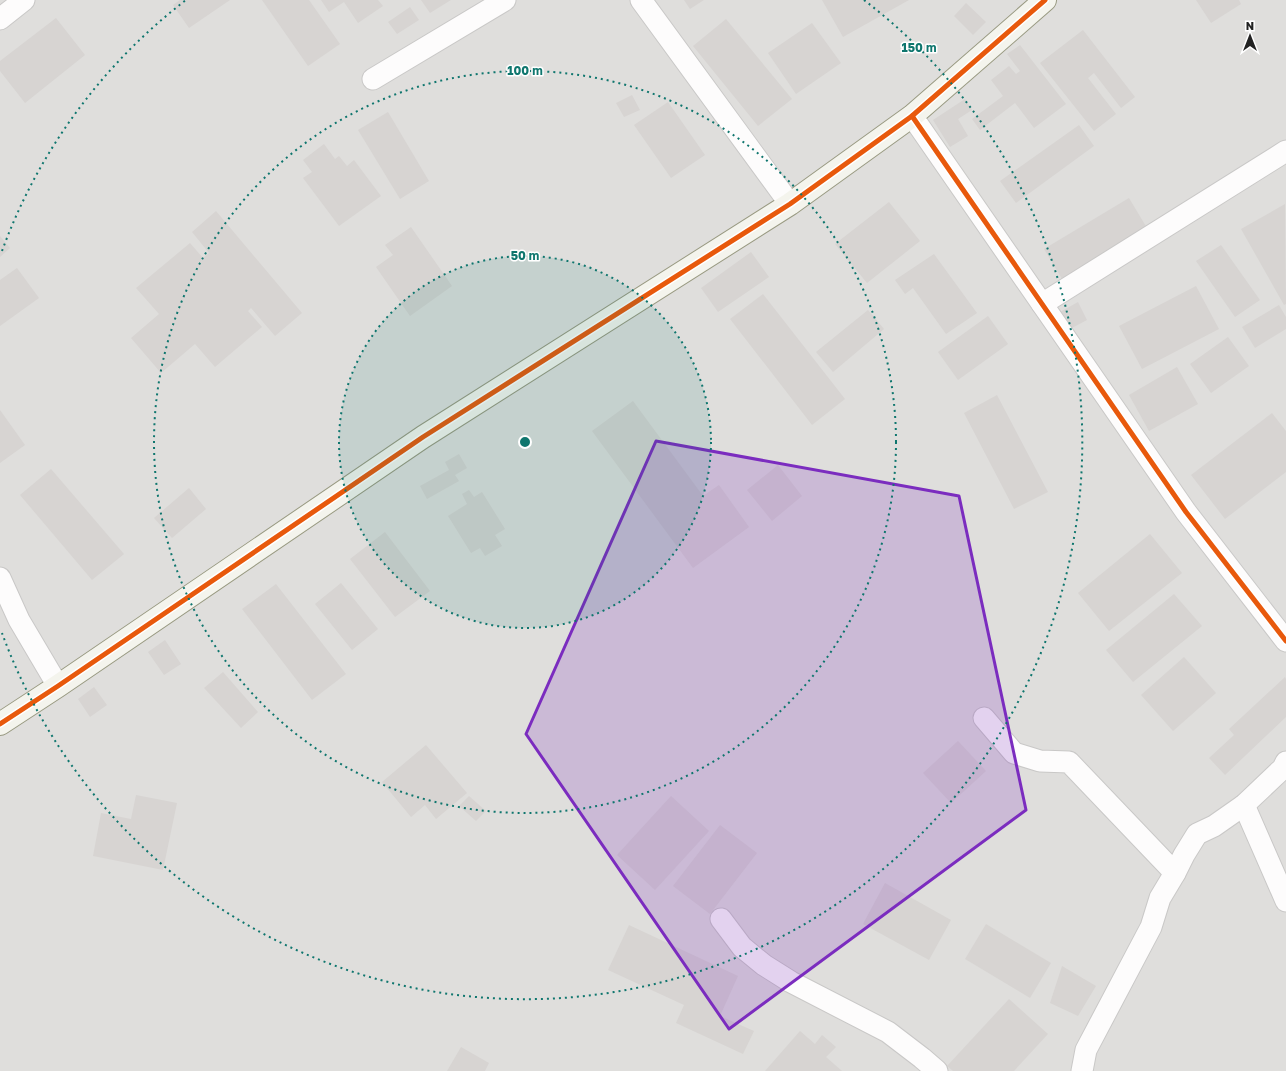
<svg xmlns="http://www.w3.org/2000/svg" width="1286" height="1071" viewBox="0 0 1286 1071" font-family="'Golos Text',sans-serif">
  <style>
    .residential { fill: #dfdedc }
    .building { fill: #d7d4d2 }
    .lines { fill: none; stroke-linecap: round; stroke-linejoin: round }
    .street-casing { stroke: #c9c8c7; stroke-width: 23 }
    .secondary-casing { stroke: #999a82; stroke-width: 24 }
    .street { stroke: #fdfcfc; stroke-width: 21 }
    .secondary { stroke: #f4f4ed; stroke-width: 22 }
    .cycleway-casing { stroke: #fff; stroke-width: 8 }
    .cycleway { stroke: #e8590c; stroke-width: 5 }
    .marked { fill: #7b2cbf; fill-opacity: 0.2; stroke: #7b2cbf; stroke-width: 3; stroke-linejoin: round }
    .ring { fill: none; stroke: #0f766e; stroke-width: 2; stroke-dasharray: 2 4 }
    .centre { fill: #0f766e; stroke: #fff; stroke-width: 2 }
    .ring-label { font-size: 12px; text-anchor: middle; font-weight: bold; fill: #0f766e; stroke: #fff; stroke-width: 3; stroke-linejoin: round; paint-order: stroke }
  </style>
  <rect width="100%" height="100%" fill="#f0eeeb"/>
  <rect class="residential" x="0" y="0" width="1286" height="1071"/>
  <g class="building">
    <path d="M180 0H230L189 28 173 5Z"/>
    <path d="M262 0H309L340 44 308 66Z"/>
    <path d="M321 0H378L383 6 358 23 344 2 329 12Z"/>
    <path d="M421 0H451L430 13Z"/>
    <path d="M684 0H704L690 9Z"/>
    <path d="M822 0H909L843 37Z"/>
    <path d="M1196 0H1239L1241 4 1211 23Z"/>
    <path d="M966 3 986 22 973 35 954 16Z"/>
    <path d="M410 7 419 20 397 34 388 22Z"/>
    <path d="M56 18 85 55 25 103 0 71V61Z"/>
    <path d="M726 19 792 99 758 126 693 46Z"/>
    <path d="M812 23 841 63 796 94 768 53Z"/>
    <path d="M1083 30 1135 97 1121 108 1094 73 1088 78 1116 114 1094 131 1040 63Z"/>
    <path d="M1020 45 1066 104 1034 128 1015 103 980 130 972 119 1003 96 991 80 1009 66 1016 74 1020 71 1007 54Z"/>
    <path d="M632 95 640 110 624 117 616 103Z"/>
    <path d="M965 99 972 110 958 119 968 136 950 147 933 120Z"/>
    <path d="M668 102 705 155 671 178 634 125Z"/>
    <path d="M388 112 429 181 400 199 358 130Z"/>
    <path d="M1079 125 1094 146 1016 203 1000 181Z"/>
    <path d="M324 144 335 159 339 156 347 166 354 160 381 196 339 226 303 178 312 172 303 160Z"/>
    <path d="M1129 198 1147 228 1062 279 1044 249Z"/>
    <path d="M889 202 920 241 867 283 835 244Z"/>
    <path d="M1285 204 1286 304 1284 305 1241 229Z"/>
    <path d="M216 211 302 313 275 336 251 308 248 311 262 327 215 367 195 344 161 373 131 338 159 314 136 288 190 243 203 258 209 253 192 232Z"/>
    <path d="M411 227 452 286 410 316 376 267 393 255 385 245Z"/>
    <path d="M0 236 10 248 0 257Z"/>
    <path d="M1221 245 1260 300 1235 317 1196 261Z"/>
    <path d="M751 252 769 277 718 312 701 288Z"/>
    <path d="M934 254 977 313 946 334 913 288 905 294 895 280Z"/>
    <path d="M17 268 39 298 0 326V280Z"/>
    <path d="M1196 286 1219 329 1142 369 1119 326Z"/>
    <path d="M763 294 845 399 812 425 730 319Z"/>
    <path d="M1078 302 1087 320 1070 329 1060 312Z"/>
    <path d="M1279 305 1286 317V329L1255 348 1242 327Z"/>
    <path d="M868 310 884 329 833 372 816 352Z"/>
    <path d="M988 316 1008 344 958 380 938 352Z"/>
    <path d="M1228 337 1249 366 1211 393 1190 364Z"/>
    <path d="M1177 367 1198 404 1149 431 1129 395Z"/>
    <path d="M997 395 1048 492 1014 509 964 413Z"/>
    <path d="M633 401 703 496 719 485 749 527 693 568 592 431Z"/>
    <path d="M0 410 25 445 0 463Z"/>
    <path d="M1272 413 1286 431V472L1225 519 1191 475Z"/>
    <path d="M459 454 467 468 455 475 459 481 427 499 420 486 449 470 445 462Z"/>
    <path d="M778 465 802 496 772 521 747 490Z"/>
    <path d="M51 469 124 554 92 580 20 495Z"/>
    <path d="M189 488 206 509 172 538 154 518Z"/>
    <path d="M469 490 474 497 482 492 505 529 495 535 502 546 485 556 480 548 471 553 448 516 467 504 462 494Z"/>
    <path d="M385 532 430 591 395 617 350 559Z"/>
    <path d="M1150 534 1182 573 1109 631 1078 593Z"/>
    <path d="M341 583 378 629 352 650 315 604Z"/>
    <path d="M276 584 346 674 312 700 242 609Z"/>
    <path d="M1174 594 1202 626 1133 682 1106 650Z"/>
    <path d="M165 640 181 664 164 675 148 652Z"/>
    <path d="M1184 657 1216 693 1173 731 1141 695Z"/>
    <path d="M223 672 258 712 241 728 204 688Z"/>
    <path d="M1285 677 1286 679V717L1225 775 1209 758 1234 735 1229 729Z"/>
    <path d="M94 687 107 705 90 717 78 699Z"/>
    <path d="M958 741 986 771 951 803 923 773Z"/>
    <path d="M426 745 467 793 436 819 425 805 411 817 382 782Z"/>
    <path d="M136 795 177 803 163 870 93 856 101 813 131 819Z"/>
    <path d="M469 796 486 811 476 821 459 806Z"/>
    <path d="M671 796 709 831 655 890 617 855Z"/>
    <path d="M720 825 757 853 710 914 673 886Z"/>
    <path d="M885 883 951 920 929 960 863 924Z"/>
    <path d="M986 924 1051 963 1030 998 965 959Z"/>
    <path d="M629 925 738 976 720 1016 754 1031 743 1054 676 1023 684 1005 608 970Z"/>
    <path d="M1062 966 1096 986 1078 1016 1050 1003Z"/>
    <path d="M1009 999 1048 1034 1014 1071H953L947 1066Z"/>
    <path d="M800 1031 815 1044 822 1035 836 1047 826 1057 842 1071H765Z"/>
    <path d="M461 1047 489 1063 485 1071H447Z"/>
  </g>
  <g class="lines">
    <defs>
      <g id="street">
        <path d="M641 0 790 204"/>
        <path d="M0 19 24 0"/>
        <path d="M373 79 505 0"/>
        <path d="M912 116 1186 512 1286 641"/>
        <path d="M1042 304 1286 151"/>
        <path d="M0 578 19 620 58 686"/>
        <path d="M984 718 1014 753 1040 761 1069 762 1175 873"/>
        <path d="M1244 805 1286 901"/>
        <path d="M721 919 742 947 764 965 791 982 888 1032 922 1058 937 1071"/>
        <path d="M1082 1071 1086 1050 1151 927 1160 898 1175 873 1184 855 1197 834 1214 826 1244 805 1283 768 1286 762"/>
      </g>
      <path id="secondary" d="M0 724 58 686 423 437 790 204 912 116 1045 0"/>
    </defs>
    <use href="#street" class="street-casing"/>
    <use href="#secondary" class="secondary-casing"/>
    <use href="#street" class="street"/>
    <use href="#secondary" class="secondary"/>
    <defs>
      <g id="cycleway">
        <path d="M912 116 1186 512 1286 641"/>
        <path d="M0 724 58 686 423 437 790 204 912 116 1045 0"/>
      </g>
    </defs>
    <use href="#cycleway" class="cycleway-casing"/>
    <use href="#cycleway" class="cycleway"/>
  </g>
  <path class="marked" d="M656 441 959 496 1026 810 729 1029 526 734Z"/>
  <circle cx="525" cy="442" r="186" fill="#0f766e" fill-opacity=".12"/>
  <g class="ring">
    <circle cx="525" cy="442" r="186"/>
    <circle cx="525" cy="442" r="371"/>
    <path d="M2 251A557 557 0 0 1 186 0M864 0A557 557 0 1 1 2 633"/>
  </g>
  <circle cx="525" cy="442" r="6" class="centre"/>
  <g class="ring-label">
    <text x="919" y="52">150 m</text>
    <text x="525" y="75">100 m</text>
    <text x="525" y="260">50 m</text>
  </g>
  <g transform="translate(1250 36)" stroke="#ffffff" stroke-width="3" paint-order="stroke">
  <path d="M0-3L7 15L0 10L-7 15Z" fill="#222222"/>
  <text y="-6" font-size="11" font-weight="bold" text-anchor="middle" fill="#222222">N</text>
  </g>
</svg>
